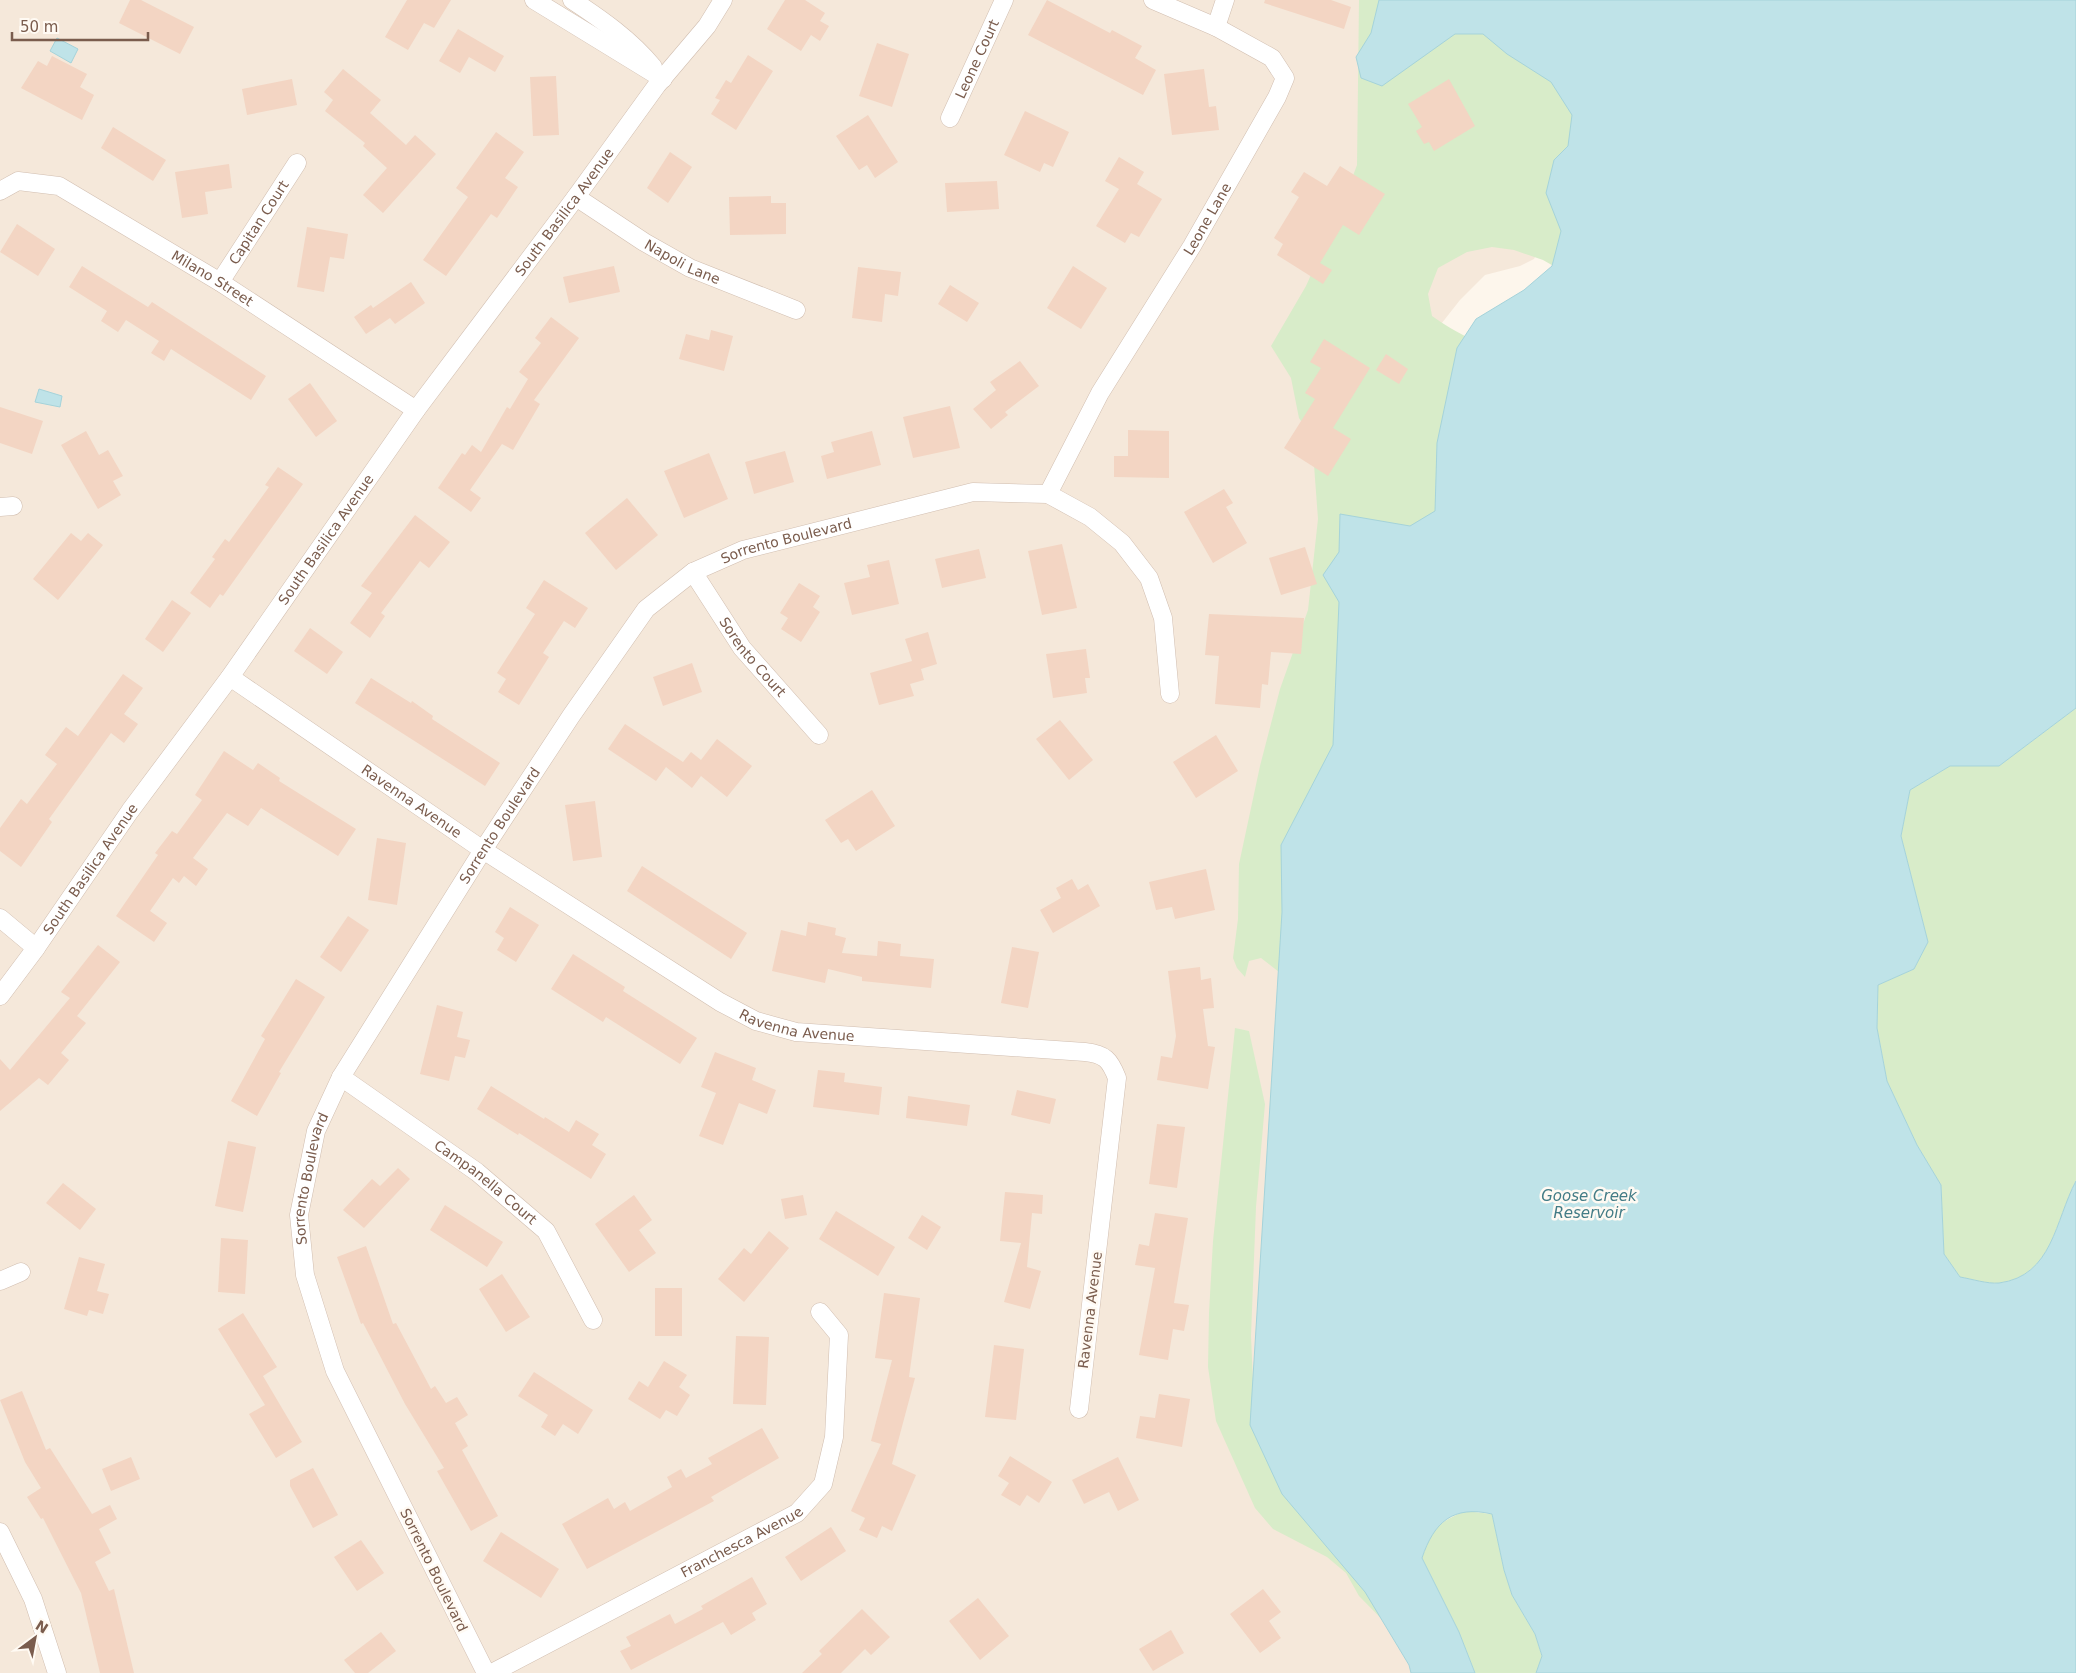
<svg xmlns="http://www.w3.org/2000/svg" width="2076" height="1673" viewBox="0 0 2076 1673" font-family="'DejaVu Sans',sans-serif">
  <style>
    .residential { fill: #f5e8da }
    .green { fill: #d8ecc9 }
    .water { fill: #bfe3e8; stroke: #a5d3da }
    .building { fill: #f3d5c3 }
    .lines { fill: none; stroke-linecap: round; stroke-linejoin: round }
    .minor-casing { stroke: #d1beb0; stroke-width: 19 }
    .minor { stroke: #fff; stroke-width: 18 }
    .labels { text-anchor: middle; stroke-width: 5; stroke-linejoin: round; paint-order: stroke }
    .street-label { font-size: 14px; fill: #7a5c4d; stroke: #fffaf3 }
    .water-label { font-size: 15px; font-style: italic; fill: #437c86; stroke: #fffaf3 }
  </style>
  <rect width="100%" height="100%" fill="#fdf6ec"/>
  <path class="residential" d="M0 0H1379L1544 241 1534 259 1520 266 1485 275 1460 300 1423 347 1273 919 1365 1592 1409 1665 1411 1673H0Z"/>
  <g class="green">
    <path d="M1359 0H1616L1557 268 1543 260 1514 250 1492 247 1467 252 1438 268 1428 294 1432 316C1464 339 1491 348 1529 361L1279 972 1261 958 1249 961 1245 977 1237 968 1233 958 1238 919 1239 864 1260 766 1280 689 1308 610 1318 519 1312 438 1299 418 1291 378 1271 346 1306 286 1339 213 1357 165Z"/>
    <path d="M2076 708V1181C2055 1220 2053 1276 1999 1283 1987 1284 1972 1279 1960 1277L1944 1254 1941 1185 1917 1145 1887 1081 1877 1028 1878 985 1914 969 1928 942 1901 836 1910 790 1950 766H1999Z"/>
    <path d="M1235 1028 1249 1031 1265 1104 1256 1207 1251 1336 1255 1428 1410 1648 1359 1596 1346 1573 1327 1557 1273 1529 1255 1508 1216 1421 1208 1367 1209 1313 1213 1241Z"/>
    <path d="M1465 1511 1492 1514 1504 1570 1512 1595 1535 1634 1542 1657 1536 1673H1475L1459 1632 1422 1558C1432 1529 1437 1523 1465 1511Z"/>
  </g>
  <g class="water">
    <path d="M1379 0H2076V708L1999 766H1950L1910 790 1901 836 1928 942 1914 969 1878 985 1877 1028 1887 1081 1917 1145 1941 1185 1944 1254 1960 1277C1972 1279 1987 1284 1999 1283 2053 1276 2055 1220 2076 1181V1673H1536L1542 1656 1535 1634 1512 1595 1504 1570 1492 1514C1453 1505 1434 1522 1422 1558L1459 1632 1475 1673H1411L1409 1665 1365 1592 1282 1494 1250 1425 1282 912 1281 845 1333 745 1339 602 1323 575 1339 552 1340 514 1410 526 1435 511 1437 443 1457 348 1476 319 1524 290 1552 266 1561 231 1546 193 1554 160 1568 146 1572 115 1551 82 1507 54 1483 34H1455L1382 86 1361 78 1356 57 1371 33Z"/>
    <path d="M57 38 78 49 71 63 50 51Z"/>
    <path d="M39 389 62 396 60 407 35 402Z"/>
  </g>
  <g class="building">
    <path d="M130 0H141L194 27 180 54 119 23Z"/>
    <path d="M407 0H451L434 28 424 23 408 50 385 37Z"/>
    <path d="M785 0H805L825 13 820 21 829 26 820 41 811 35 801 51 767 29Z"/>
    <path d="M1047 0 1110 33 1112 30 1142 46 1135 58 1156 70 1143 95 1028 35Z"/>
    <path d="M1265 0H1331L1351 7 1344 29 1264 3Z"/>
    <path d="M458 29 504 56 495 72 469 57 460 73 439 61Z"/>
    <path d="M877 43 909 54 892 107 859 96Z"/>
    <path d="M748 55 773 71 736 130 711 114 720 100 715 98 726 80 731 83Z"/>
    <path d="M52 56 87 74 80 87 94 95 82 120 21 88 38 61 47 66Z"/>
    <path d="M343 69 381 100 370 113 406 145 415 135 436 154 383 213 363 195 387 168 363 146 365 143 325 111 333 100 324 92Z"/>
    <path d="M1204 69 1209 107 1216 106 1219 130 1172 135 1164 74Z"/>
    <path d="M556 76 559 135 533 136 530 77Z"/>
    <path d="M292 79 297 105 247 115 242 89Z"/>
    <path d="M1449 79 1475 126 1434 151 1429 142 1424 144 1416 131 1422 127 1408 104Z"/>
    <path d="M1025 111 1069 132 1053 167 1044 163 1040 172 1004 155Z"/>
    <path d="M868 115 898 162 875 178 867 165 859 170 836 136Z"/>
    <path d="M113 127 166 160 153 181 101 148Z"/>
    <path d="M496 132 524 152 505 178 518 187 497 218 491 214 446 276 423 260 468 197 456 188Z"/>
    <path d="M670 152 692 167 668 203 647 188Z"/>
    <path d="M1119 157 1144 172 1137 184 1162 199 1139 237 1131 233 1125 243 1096 226 1119 189 1105 181Z"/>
    <path d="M229 164 232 188 205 192 208 214 182 218 175 172Z"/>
    <path d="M1340 166 1385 194 1359 235 1343 225 1320 263 1332 270 1323 284 1277 255 1283 244 1274 238 1299 197 1291 192 1304 172 1327 186Z"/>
    <path d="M997 181 999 209 947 212 945 183Z"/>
    <path d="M771 196V203H786V234L730 235 729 197Z"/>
    <path d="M17 224 55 249 38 276 0 252Z"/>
    <path d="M307 227 348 234 344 259 330 257 324 292 297 287Z"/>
    <path d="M82 266 148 307 152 302 266 376 251 400 171 349 164 361 151 353 159 341 126 320 118 332 101 321 107 311 69 287Z"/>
    <path d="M614 266 620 292 569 303 563 277Z"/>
    <path d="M1073 266 1107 288 1081 329 1047 308Z"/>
    <path d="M858 267 901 272 898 296 885 294 882 322 852 318Z"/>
    <path d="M411 282 425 303 395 324 390 318 366 334 354 317 371 305 373 308Z"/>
    <path d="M950 285 979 303 967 322 938 304Z"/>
    <path d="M551 317 579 338 534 400 540 404 513 450 502 444 470 490 481 498 471 512 438 488 462 453 465 455 472 445 481 452 507 407 510 409 528 379 519 372 541 343 535 338Z"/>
    <path d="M711 330 733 336 724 371 679 359 686 334 709 340Z"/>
    <path d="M1324 339 1370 368 1333 428 1351 439 1328 476 1284 448 1315 399 1305 393 1321 368 1310 362Z"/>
    <path d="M1386 354 1408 369 1399 384 1376 370Z"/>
    <path d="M1020 361 1039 386 1005 412 1008 415 991 429 973 409 996 390 990 382Z"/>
    <path d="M310 383 337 421 316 437 288 399Z"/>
    <path d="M950 406 960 448 913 458 903 417Z"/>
    <path d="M0 407 43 421 32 454 0 443Z"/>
    <path d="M1128 430 1169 431V478L1114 477V456H1128Z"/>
    <path d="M86 431 99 455 108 450 123 476 113 481 121 495 98 509 61 445Z"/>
    <path d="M872 431 881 465 827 479 821 456 834 452 831 442Z"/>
    <path d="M785 451 794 482 754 494 745 462Z"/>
    <path d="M709 453 728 499 684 518 664 471Z"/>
    <path d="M278 467 303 484 223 596 220 594 210 608 190 593 215 559 212 557 225 539 229 542 269 487 265 485Z"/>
    <path d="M1224 489 1233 503 1226 507 1247 543 1213 563 1184 512Z"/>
    <path d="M627 498 658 535 616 570 585 533Z"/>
    <path d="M415 515 450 542 429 568 420 561 381 613 385 616 370 638 350 623 372 593 361 586Z"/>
    <path d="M71 533 81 541 88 533 103 545 58 600 33 579Z"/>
    <path d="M1062 544 1077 608 1042 615 1028 551Z"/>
    <path d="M1305 547 1317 584 1281 595 1269 558Z"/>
    <path d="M979 549 986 578 942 588 935 559Z"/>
    <path d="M889 560 899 604 852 615 844 583 870 577 867 565Z"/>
    <path d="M544 580 588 608 575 628 564 621 543 653 549 657 519 705 498 692 506 679 497 673 535 614 526 608Z"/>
    <path d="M799 583 820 596 813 607 820 612 801 642 781 629 788 618 780 613Z"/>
    <path d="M172 600 191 613 163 652 145 639Z"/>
    <path d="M1209 614 1304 618 1301 654 1271 652 1268 685 1262 684 1260 708 1215 704 1219 656 1205 655Z"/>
    <path d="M310 628 343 652 327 674 294 651Z"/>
    <path d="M928 632 937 664 921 669 924 680 910 684 914 696 879 705 870 673 912 661 905 639Z"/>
    <path d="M1086 649 1090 678H1085L1087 693 1053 698 1046 654Z"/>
    <path d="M692 663 702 692 663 706 653 677Z"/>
    <path d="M123 674 143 688 124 714 138 724 124 743 111 733 49 819 52 822 21 867 0 851V828L21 799 27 804 57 764 45 755 66 727 78 736Z"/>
    <path d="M371 678 411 703 412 701 433 716 432 719 500 763 485 786 355 703Z"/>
    <path d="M1060 720 1093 760 1069 780 1036 739Z"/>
    <path d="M625 724 683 762 691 752 701 760 717 739 752 766 727 797 701 776 692 788 666 767 656 781 608 749Z"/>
    <path d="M1216 735 1238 771 1196 798 1173 762Z"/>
    <path d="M224 751 253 770 258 763 280 778 279 781 356 829 338 856 261 808 248 826 227 813 193 858 208 869 196 886 184 876 179 883 173 878 150 911 167 923 154 942 116 916 158 855 155 853 172 831 177 834 202 800 195 795Z"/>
    <path d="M872 790 895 826 856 851 848 839 841 843 825 820Z"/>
    <path d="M595 801 602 857 573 861 565 805Z"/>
    <path d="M377 838 406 843 397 905 368 900Z"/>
    <path d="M642 866 747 933 731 959 627 891Z"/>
    <path d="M1206 869 1215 910 1175 919 1172 907 1156 910 1149 882Z"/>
    <path d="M1072 879 1078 890 1088 884 1100 906 1053 933 1040 910 1061 898 1056 888Z"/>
    <path d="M510 907 539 925 516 962 497 950 504 938 495 932Z"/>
    <path d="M348 916 369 930 341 972 320 957Z"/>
    <path d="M808 922 836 928 835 935 846 938 842 953 877 956 878 941 901 944 900 956 934 959 931 988 862 981V977L828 969 825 983 772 971 781 930 806 936Z"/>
    <path d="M98 945 120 962 77 1016 86 1023 61 1053 69 1060 48 1085 39 1078 0 1111V1059L10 1070 70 998 61 992Z"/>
    <path d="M1012 947 1039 952 1028 1008 1001 1003Z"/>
    <path d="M573 954 625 987 623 991 697 1038 680 1064 606 1017 603 1022 551 989Z"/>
    <path d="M1200 967 1201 980 1211 978 1214 1008 1203 1009 1208 1046 1215 1047 1208 1089 1157 1080 1161 1056 1172 1058 1176 1036 1168 971Z"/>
    <path d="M296 979 325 997 279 1072 281 1073 257 1116 231 1101 265 1039 261 1036Z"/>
    <path d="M437 1005 463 1012 457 1037 470 1040 465 1058 455 1056 449 1081 420 1074Z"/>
    <path d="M715 1052 756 1068 752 1080 776 1090 767 1114 739 1103 723 1145 699 1136 716 1093 701 1087Z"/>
    <path d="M818 1070 845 1073 844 1082 882 1087 879 1115 813 1107Z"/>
    <path d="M491 1086 544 1119 545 1117 569 1132 576 1120 599 1134 592 1145 606 1154 591 1179 519 1133 518 1135 477 1109Z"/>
    <path d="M1017 1090 1056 1099 1050 1124 1011 1115Z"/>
    <path d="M908 1096 970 1105 967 1126 906 1118Z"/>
    <path d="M1157 1124 1185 1127 1177 1188 1149 1184Z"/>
    <path d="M228 1141 256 1147 243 1212 215 1206Z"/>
    <path d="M398 1168 410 1179 364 1228 343 1210 372 1179 380 1186Z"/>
    <path d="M63 1183 96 1209 80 1230 46 1203Z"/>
    <path d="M1005 1192 1043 1195 1042 1214 1032 1213 1027 1267 1041 1271 1030 1309 1004 1302 1021 1243 1000 1241Z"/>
    <path d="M634 1195 652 1220 639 1230 656 1253 629 1272 595 1224Z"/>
    <path d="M803 1195 807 1215 785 1219 781 1199Z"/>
    <path d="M445 1205 503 1242 487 1267 430 1230Z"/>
    <path d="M836 1211 895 1247 878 1276 819 1239Z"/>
    <path d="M1155 1213 1188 1218 1174 1303 1189 1305 1184 1331 1173 1329 1168 1360 1139 1355 1155 1268 1135 1265 1139 1244 1149 1246Z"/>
    <path d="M922 1215 941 1227 927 1250 908 1238Z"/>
    <path d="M769 1231 789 1248 744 1302 718 1279 744 1248 751 1254Z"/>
    <path d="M221 1238 248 1240 245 1294 218 1292Z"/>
    <path d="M366 1246 393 1324 396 1323 431 1389 435 1386 446 1403 457 1397 468 1415 455 1423 468 1446 462 1450 498 1516 471 1531 437 1471 444 1468 405 1404 363 1323 361 1324 337 1257Z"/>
    <path d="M79 1257 105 1264 97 1291 109 1294 103 1314 89 1310 87 1316 64 1309Z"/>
    <path d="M502 1274 530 1317 506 1332 479 1289Z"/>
    <rect x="655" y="1288" width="27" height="48"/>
    <path d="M884 1293 920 1298 909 1377 915 1378 892 1464 916 1475 892 1531 882 1526 877 1538 859 1530 865 1518 851 1511 881 1444 871 1441 892 1360 875 1358Z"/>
    <path d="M243 1313 277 1367 263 1376 302 1442 276 1458 249 1414 265 1405 218 1329Z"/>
    <path d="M736 1336 769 1337 766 1405 733 1404Z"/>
    <path d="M994 1345 1024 1349 1016 1420 985 1417Z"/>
    <path d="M664 1361 687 1375 679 1387 690 1395 677 1416 666 1410 660 1419 628 1399 639 1381 648 1387Z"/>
    <path d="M534 1372 593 1410 578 1434 563 1424 555 1436 541 1427 548 1415 518 1396Z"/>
    <path d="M22 1391 46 1450 50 1448 92 1514 110 1505 117 1519 99 1529 111 1553 95 1562 109 1591 114 1589 134 1673H100L81 1593 43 1518 41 1519 27 1497 41 1488 25 1462 0 1400Z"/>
    <path d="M1159 1394 1190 1399 1182 1447 1136 1438 1140 1416 1155 1418Z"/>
    <path d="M762 1428 779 1458 711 1497 714 1501 587 1569 562 1524 608 1498 614 1509 625 1502 630 1511 672 1487 667 1477 681 1469 686 1478 712 1464 708 1458Z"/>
    <path d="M1010 1456 1052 1482 1039 1503 1027 1495 1020 1506 1001 1495 1009 1483 998 1476Z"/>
    <path d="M131 1457 140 1479 111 1491 102 1469Z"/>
    <path d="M1118 1457 1139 1500 1118 1511 1109 1492 1084 1504 1072 1480Z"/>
    <path d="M313 1468 338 1515 313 1528 290 1486V1480Z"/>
    <path d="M831 1527 846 1551 801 1581 785 1557Z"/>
    <path d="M501 1532 559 1569 541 1598 483 1561Z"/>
    <path d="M361 1540 384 1573 357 1591 334 1557Z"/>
    <path d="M752 1577 767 1604 752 1613 756 1620 731 1635 723 1622 631 1670 620 1651 631 1646 626 1637 670 1614 675 1624 703 1609 701 1606Z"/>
    <path d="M1263 1589 1281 1612 1269 1621 1281 1638 1260 1653 1230 1614Z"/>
    <path d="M978 1598 1009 1636 980 1660 949 1621Z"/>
    <path d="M862 1609 890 1637 871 1655 865 1649 841 1673H802L822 1654 819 1651Z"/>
    <path d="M1171 1630 1184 1653 1153 1671 1139 1649Z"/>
    <path d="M381 1632 396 1651 368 1673H355L344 1660Z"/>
  </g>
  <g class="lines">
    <defs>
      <g id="minor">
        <path d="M534 0 663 79"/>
        <path d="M572 0C601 19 631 40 653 67"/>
        <path d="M1216 27 1225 0"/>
        <path id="s1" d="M950 118 1004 0"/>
        <path id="s2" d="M0 191 18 181 59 186 220 282 416 410"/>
        <path id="s3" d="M576 197 644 242 690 268 796 310"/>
        <path id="s4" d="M220 282 297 163"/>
        <path id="s5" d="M1048 494 1100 393 1192 246 1277 97 1285 78 1272 58 1216 27 1153 0"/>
        <path d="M0 507 13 506"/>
        <path id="s6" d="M693 572 742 648 819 735"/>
        <path id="s7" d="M230 677 483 850 720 1002 756 1021 796 1032 1085 1052C1105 1054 1110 1060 1117 1078L1079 1409"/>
        <path d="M0 918 36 948"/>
        <path id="s8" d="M0 996 36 948 130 811 230 677 416 410 576 197 657 85 707 26 723 0"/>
        <path id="s9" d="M341 1077 477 1172 546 1231 593 1320"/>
        <path d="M0 1281 21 1272"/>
        <path d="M0 1532 33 1599 57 1673"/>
        <path id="s10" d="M486 1673 335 1371 305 1275 299 1215 316 1131 341 1077 483 850 571 716 646 609 693 572 743 550 973 492 1048 494 1090 517 1122 543 1149 578 1163 618 1170 694"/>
        <path id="s11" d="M492 1673 797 1513 823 1484 834 1437 839 1335 820 1312"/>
      </g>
    </defs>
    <use href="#minor" class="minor-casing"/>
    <use href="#minor" class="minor"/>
  </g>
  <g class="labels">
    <g class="street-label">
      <text dy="5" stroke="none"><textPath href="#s1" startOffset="65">Leone Court</textPath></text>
      <text dy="5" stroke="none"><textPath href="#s8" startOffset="966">South Basilica Avenue</textPath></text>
      <text dy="5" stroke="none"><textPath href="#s5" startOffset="318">Leone Lane</textPath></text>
      <text dy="5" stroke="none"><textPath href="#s4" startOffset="71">Capitan Court</textPath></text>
      <text dy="5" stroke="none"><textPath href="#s3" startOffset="125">Napoli Lane</textPath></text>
      <text dy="5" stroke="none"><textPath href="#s2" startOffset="241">Milano Street</textPath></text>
      <text dy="5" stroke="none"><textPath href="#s8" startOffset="561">South Basilica Avenue</textPath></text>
      <text dy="5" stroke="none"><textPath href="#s10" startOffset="1361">Sorrento Boulevard</textPath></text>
      <text dy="5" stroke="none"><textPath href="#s6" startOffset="104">Sorento Court</textPath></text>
      <text dy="5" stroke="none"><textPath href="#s7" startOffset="220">Ravenna Avenue</textPath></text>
      <text dy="5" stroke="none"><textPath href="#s10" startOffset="941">Sorrento Boulevard</textPath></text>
      <text dy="5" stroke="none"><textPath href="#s8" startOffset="156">South Basilica Avenue</textPath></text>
      <text dy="5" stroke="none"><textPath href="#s7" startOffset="670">Ravenna Avenue</textPath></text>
      <text dy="5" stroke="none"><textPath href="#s10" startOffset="536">Sorrento Boulevard</textPath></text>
      <text dy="5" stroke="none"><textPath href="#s9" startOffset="179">Campanella Court</textPath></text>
      <text transform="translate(1090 1310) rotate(-83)" y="5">Ravenna Avenue</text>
      <text dy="5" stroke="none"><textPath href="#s11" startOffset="282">Franchesca Avenue</textPath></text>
      <text transform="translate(434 1570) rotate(64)" y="5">Sorrento Boulevard</text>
    </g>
    <g class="water-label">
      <text x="1589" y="1201">Goose Creek<tspan x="1589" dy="17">Reservoir</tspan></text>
    </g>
  </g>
  <g transform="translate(35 1638) rotate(32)" stroke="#fffaf3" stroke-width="4" paint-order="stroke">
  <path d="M0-4L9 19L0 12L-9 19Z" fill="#7a5c4d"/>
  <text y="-8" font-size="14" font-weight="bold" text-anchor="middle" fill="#7a5c4d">N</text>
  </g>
  <path d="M12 32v8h136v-8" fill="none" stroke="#7a5c4d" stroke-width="2.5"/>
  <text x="20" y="32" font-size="15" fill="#7a5c4d" stroke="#fffaf3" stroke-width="4" paint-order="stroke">50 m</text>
</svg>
